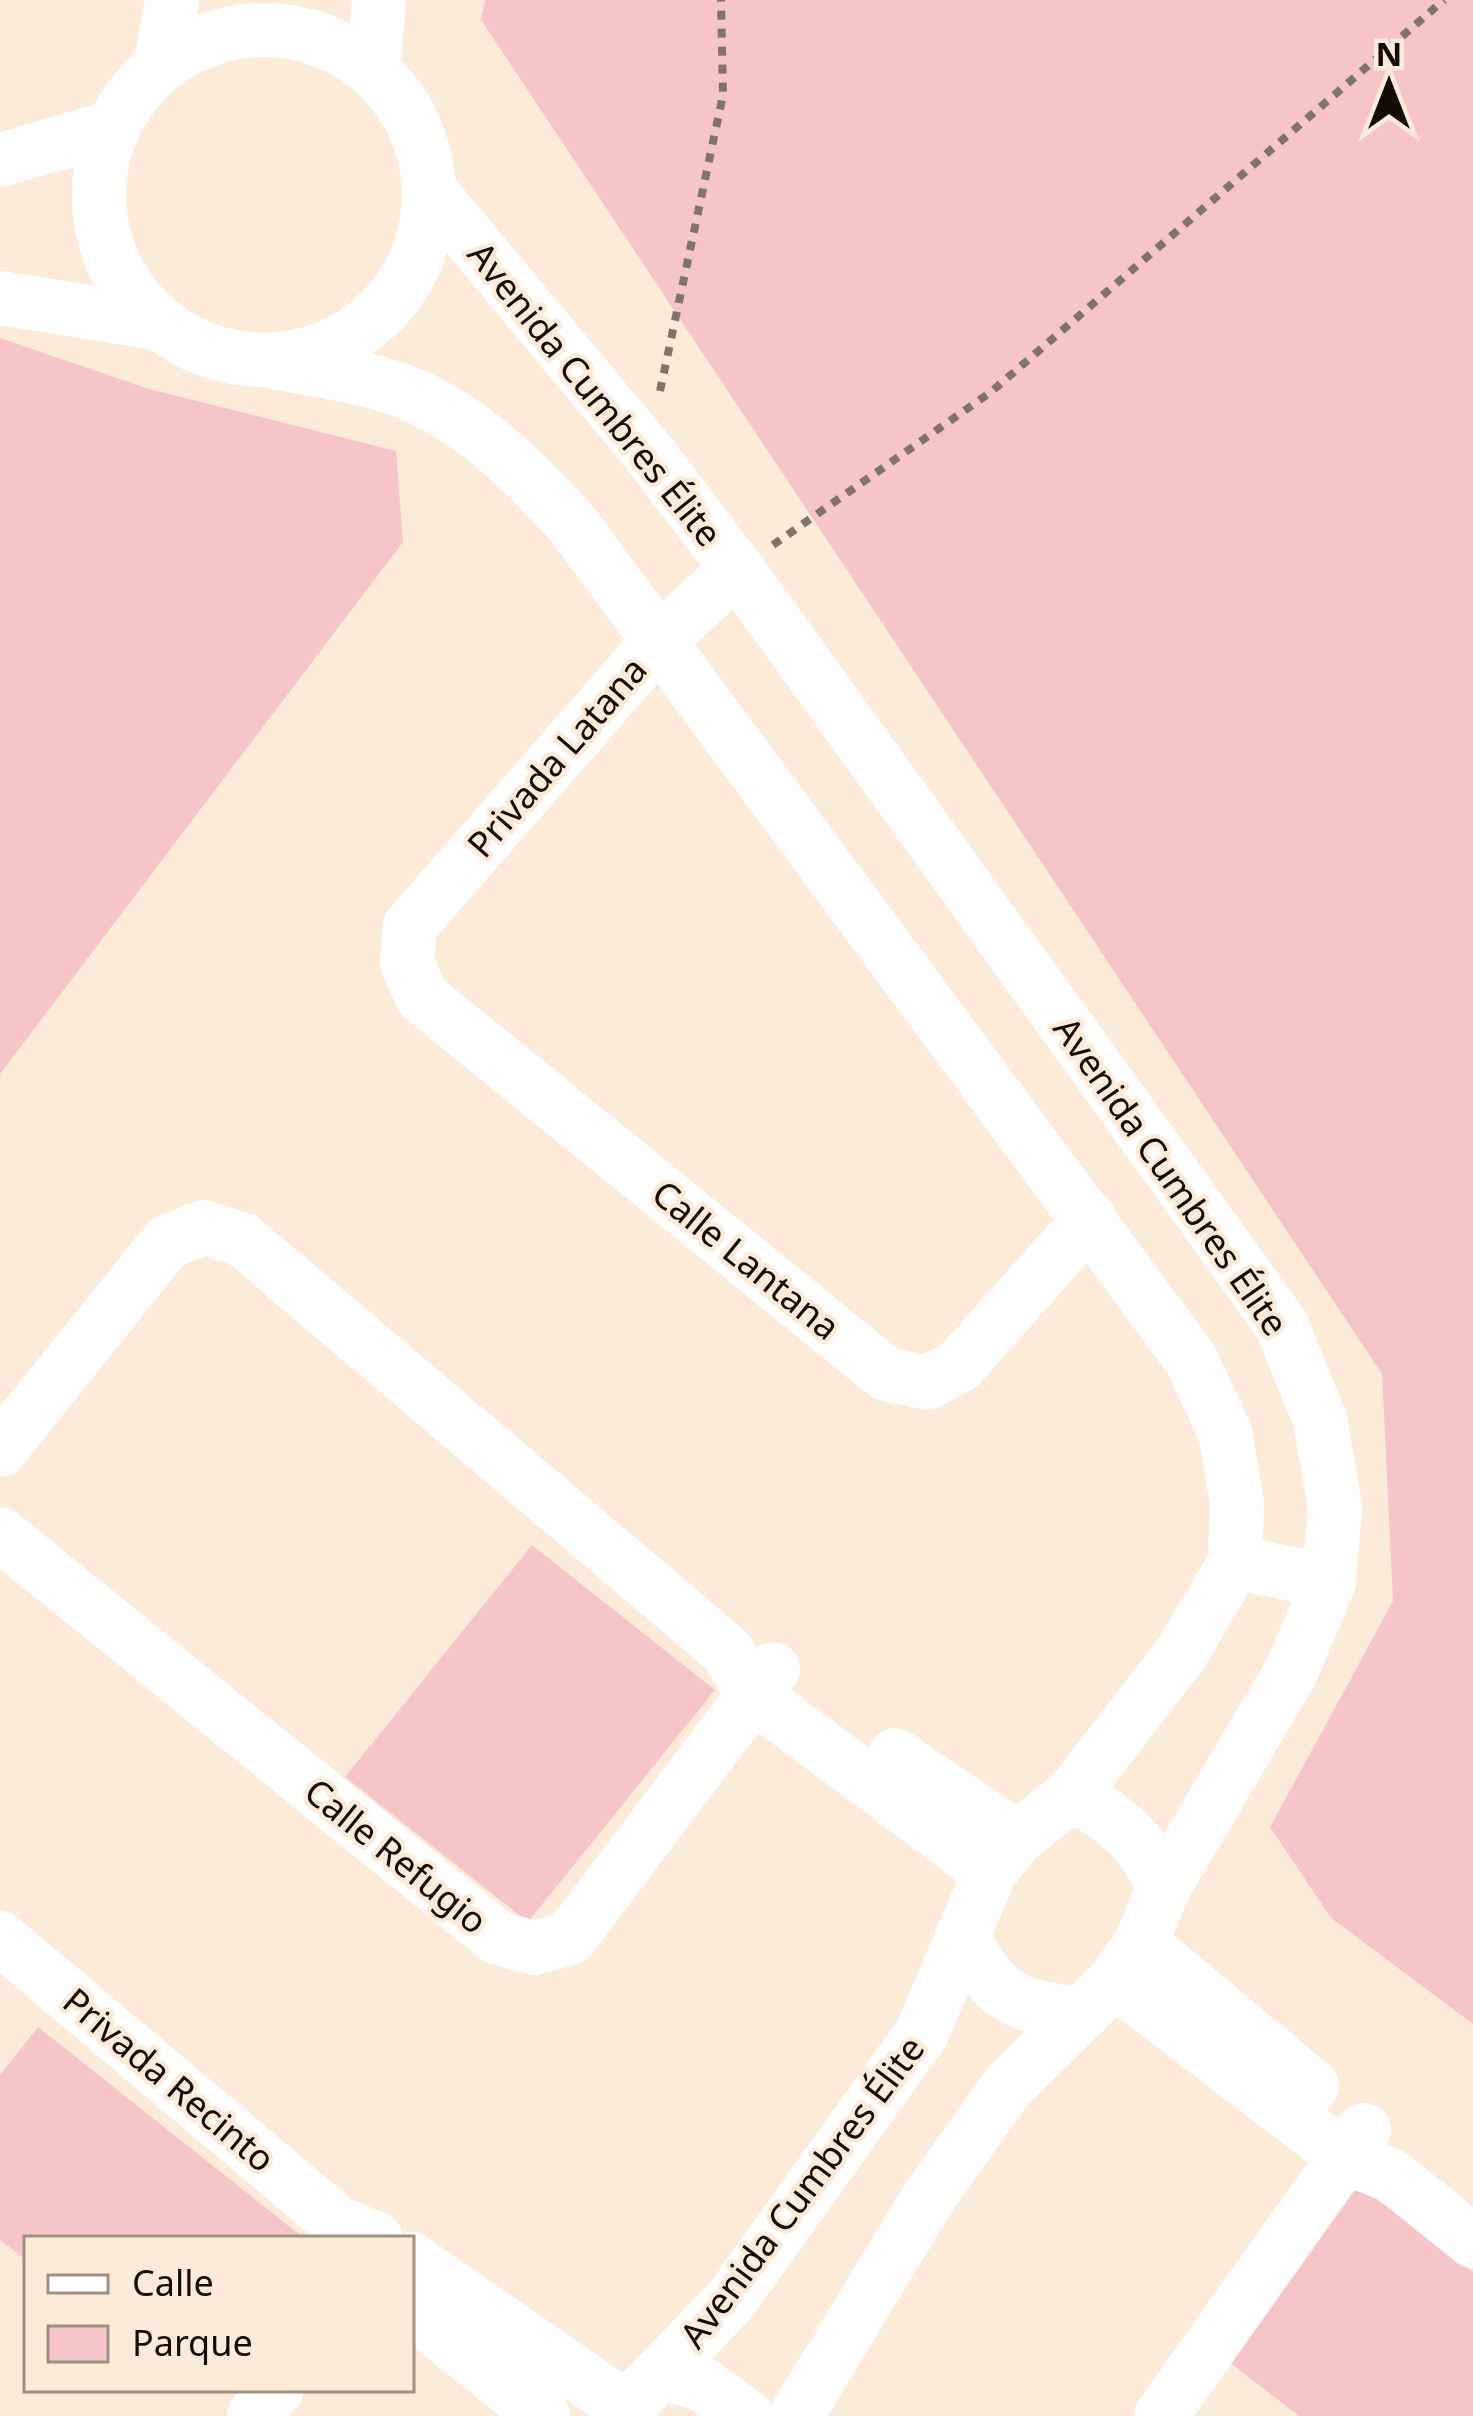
<svg xmlns="http://www.w3.org/2000/svg" width="1473" height="2416" viewBox="0 0 1473 2416" font-family="'Noto Sans',sans-serif">
  <style>
    .green { fill: #f6c5c7 }
    .lines { fill: none; stroke-linecap: round; stroke-linejoin: round }
    .path { stroke: #7f7467; stroke-width: 8; stroke-dasharray: 9 9; stroke-linecap: butt }
    .minor { stroke: #fff; stroke-width: 54 }
    .labels { text-anchor: middle; stroke-width: 9; stroke-linejoin: round; paint-order: stroke }
    .street-label { font-size: 36px; fill: #130c05; stroke: #fcebd9 }
  </style>
  <rect width="100%" height="100%" fill="#fcebd9"/>
  <g class="green">
    <path d="M485 0H1473V2024L1331 1918 1270 1827 1393 1601 1382 1374 481 20Z"/>
    <path d="M0 338 149 389 396 451 403 542 0 1074Z"/>
    <path d="M532 1545 715 1690 528 1922 345 1777Z"/>
    <path d="M38 2027 305 2239H27V2261L0 2240V2075Z"/>
    <path d="M1348 2177 1473 2272V2416H1299L1220 2355Z"/>
  </g>
  <g class="lines">
    <g class="path">
      <path d="M660 391 723 95 721 0"/>
      <path d="M773 545 991 392 1444 0"/>
    </g>
    <g class="minor">
      <circle cx="264" cy="195" r="165"/>
      <path d="M161 63 172 0"/>
      <path d="M373 68 379 0"/>
      <path d="M0 160 110 128"/>
      <path d="M431 192 647 451 737 569 1281 1324 1320 1420 1335 1506 1329 1582 1292 1670 1164 1887 1141 1943 1115 1981 1007 2087 929 2197 796 2416"/>
      <path d="M0 298 157 323"/>
      <path d="M269 361C310 370 357 374 397 389 468 414 524 471 573 525L1190 1358 1225 1432 1237 1504 1235 1562 1183 1651 1072 1795 1017 1838 990 1872 922 2033 730 2301 619 2416"/>
      <path d="M737 569 659 641 410 926 407 962 422 997 886 1374 927 1383 959 1366 1090 1219"/>
      <path d="M0 1450 167 1242 204 1227 243 1240 727 1651 753 1695 990 1872"/>
      <path d="M0 1534 498 1938 534 1948 570 1938 773 1669"/>
      <path d="M1235 1562 1329 1582"/>
      <path d="M895 1755 1017 1838"/>
      <path d="M1072 1795C1117 1818 1143 1841 1164 1887"/>
      <path d="M962 1936C994 1997 1014 2007 1082 2014"/>
      <path d="M0 1938 338 2223 376 2239"/>
      <path d="M1141 1943 1312 2086"/>
      <path d="M1115 1981 1345 2157 1392 2176 1473 2241"/>
      <path d="M411 2259 626 2408"/>
      <path d="M411 2310 543 2416"/>
      <path d="M665 2373 704 2385 746 2416"/>
      <path d="M254 2416 277 2389"/>
      <path d="M1161 2416 1364 2130"/>
    </g>
  </g>
  <g class="labels">
    <g class="street-label">
      <text transform="translate(595 394) rotate(51)" y="13">Avenida Cumbres Élite</text>
      <text transform="translate(557 757) rotate(-49)" y="13">Privada Latana</text>
      <text transform="translate(1171 1176) rotate(55)" y="13">Avenida Cumbres Élite</text>
      <text transform="translate(746 1260) rotate(39)" y="13">Calle Lantana</text>
      <text transform="translate(396 1856) rotate(39)" y="13">Calle Refugio</text>
      <text transform="translate(169 2080) rotate(40)" y="13">Privada Recinto</text>
      <text transform="translate(802 2192) rotate(-53)" y="13">Avenida Cumbres Élite</text>
    </g>
  </g>
  <rect x="24" y="2236" width="390" height="156" fill="#fcebd9" stroke="#9f9284" stroke-width="3"/>
  <rect x="48" y="2275" width="60" height="18" fill="#ffffff" stroke="#9f9284" stroke-width="3"/>
  <text x="132" y="2296" font-size="36" fill="#130c05">Calle</text>
  <rect x="48" y="2326" width="60" height="36" fill="#f6c5c7" stroke="#9f9284" stroke-width="3"/>
  <text x="132" y="2356" font-size="36" fill="#130c05">Parque</text>
  <g transform="translate(1389 84)" stroke="#fcebd9" stroke-width="9" paint-order="stroke">
  <path d="M0-9L21 45L0 30L-21 45Z" fill="#130c05"/>
  <text y="-18" font-size="33" font-weight="bold" text-anchor="middle" fill="#130c05">N</text>
  </g>
</svg>
